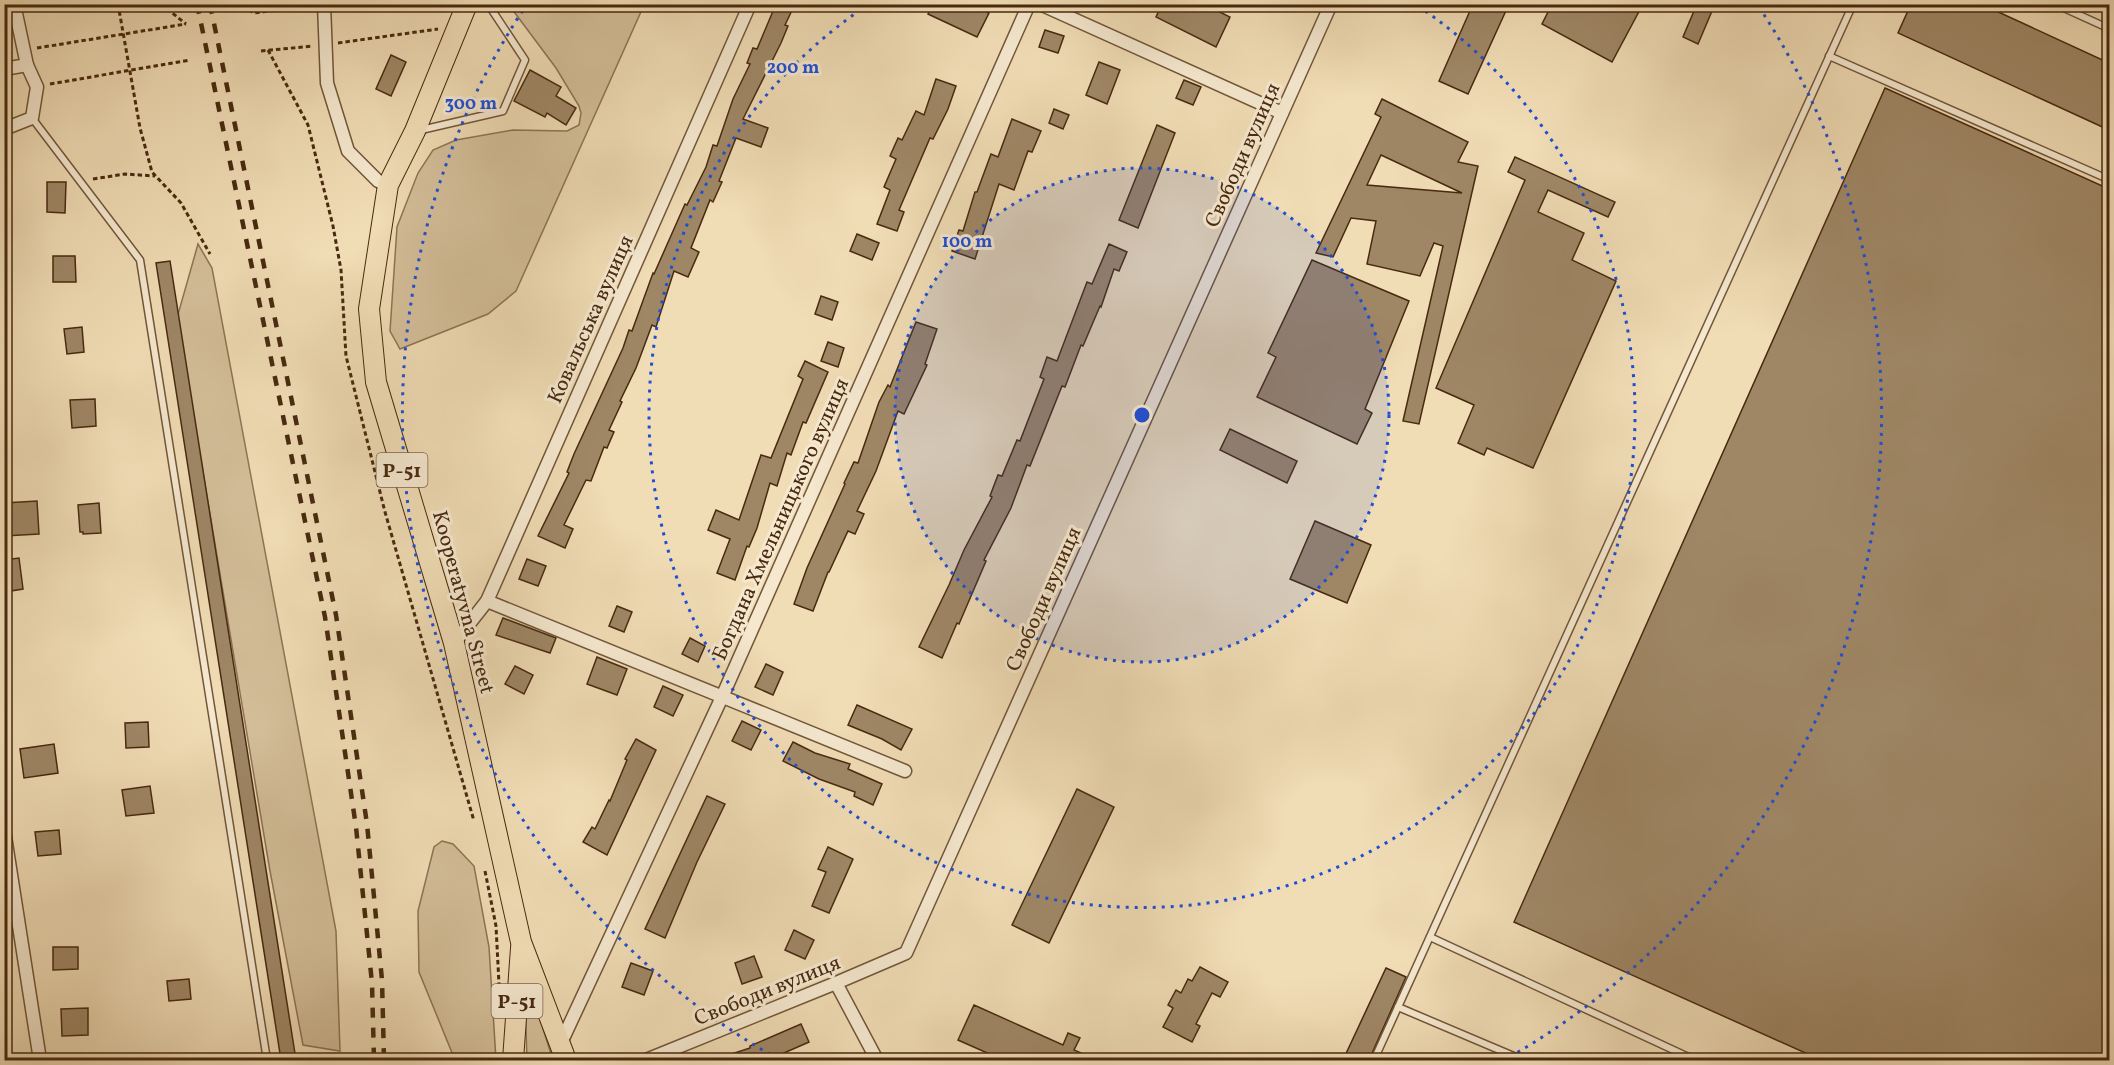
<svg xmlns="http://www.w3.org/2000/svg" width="2114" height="1065" viewBox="0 0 2114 1065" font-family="Vollkorn,serif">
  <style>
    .green { fill: #d3be99; stroke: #8e7454; stroke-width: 1.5 }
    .building { fill: #9f8766; stroke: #482a10; stroke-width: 1.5; fill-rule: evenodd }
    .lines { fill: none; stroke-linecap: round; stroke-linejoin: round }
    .lane-casing { stroke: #725639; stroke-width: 9 }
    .street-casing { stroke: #725639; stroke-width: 15 }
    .primary-casing { stroke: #482a10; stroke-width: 22 }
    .path { stroke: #482a10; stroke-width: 3; stroke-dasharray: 4.5 3; stroke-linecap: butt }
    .lane { stroke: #f5e8cf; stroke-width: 6 }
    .street { stroke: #f5e8cf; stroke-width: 12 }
    .primary { stroke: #f0dcb5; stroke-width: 20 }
    .rail { stroke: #482a10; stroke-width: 4.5; stroke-dasharray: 10 10; stroke-linecap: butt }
    .ring { fill: none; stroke: #1d4ed8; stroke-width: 3; stroke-dasharray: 3 6 }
    .labels { text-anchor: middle; stroke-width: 6; stroke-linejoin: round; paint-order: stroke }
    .shield { fill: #f5e8cf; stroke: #7c6349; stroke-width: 1.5 }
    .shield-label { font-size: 20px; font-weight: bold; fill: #482a10 }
    .street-label { font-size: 21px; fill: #482a10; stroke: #f5e8cf }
    .centre { fill: #1d4ed8; stroke: #f5e8cf; stroke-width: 3 }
    .ring-label { font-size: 18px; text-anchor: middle; font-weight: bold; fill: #1d4ed8; stroke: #f5e8cf; stroke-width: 6; stroke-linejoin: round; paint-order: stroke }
  </style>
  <rect width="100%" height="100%" fill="#f0dcb5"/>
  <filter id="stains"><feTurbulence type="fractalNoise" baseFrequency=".00333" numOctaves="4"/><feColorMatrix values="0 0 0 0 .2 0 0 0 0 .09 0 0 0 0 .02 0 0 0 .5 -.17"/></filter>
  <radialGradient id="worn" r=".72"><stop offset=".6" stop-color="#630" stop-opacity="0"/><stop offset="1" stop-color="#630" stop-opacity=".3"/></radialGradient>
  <g class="green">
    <path d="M509 5H644L516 291 488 314 400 349 390 331 397 227 418 173 433 150 456 140 513 130 567 131 579 125 581 113 579 106 556 68Z"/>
    <path d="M198 244 212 268 336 931 340 1051 303 1045 270 871 177 318Z"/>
    <path d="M442 841 453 844 474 866 489 947 496 1060H455L419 972 418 911 434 847Z"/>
    <path d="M525 998H533L553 1060H527Z"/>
  </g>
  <g class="building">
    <path d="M776 4H795L785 25 788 26 781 43 743 119 768 128 761 147 736 138 719 181 722 182 713 202 710 200 691 248 699 252 688 277 674 271 656 327 652 325 636 368 620 401 622 402 609 430 614 432 607 448 604 447 591 481 586 480 564 525 573 529 565 548 538 536 569 473 567 472 574 454 623 348 629 330 632 331 653 273 654 274 685 204 687 205 706 167 713 145 717 146 733 99 750 64 747 63 753 48 757 49Z"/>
    <path d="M932 4H971L989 13 977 37 928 14Z"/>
    <path d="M1162 4H1204L1230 17 1216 47 1156 17Z"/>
    <path d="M1473 4H1509L1468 94 1439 81Z"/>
    <path d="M1552 4H1643L1612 62 1542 24Z"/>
    <path d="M1697 4H1715L1698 44 1683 37Z"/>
    <path d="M1911 4H1981L2109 63V130L1898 33Z"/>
    <path d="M1045 30 1064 36 1058 53 1039 47Z"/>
    <path d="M391 55 406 62 391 96 376 89Z"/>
    <path d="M1099 62 1120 70 1107 104 1086 95Z"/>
    <path d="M530 70 561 87 556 96 576 108 566 125 547 113 545 117 514 101Z"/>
    <path d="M936 79 956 86 948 109 933 139 930 138 899 210 904 212 897 231 877 224 890 190 884 187 896 159 890 156 898 138 902 140 916 111 924 115Z"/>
    <path d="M1184 80 1201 87 1193 105 1176 98Z"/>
    <path d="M1885 88 2109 189V1060H1821L1514 922Z"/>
    <path d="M1382 99 1468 142 1458 162 1478 166 1419 424 1403 421 1443 246 1434 243 1420 276 1367 264 1376 221 1351 218 1333 257 1316 253 1381 117 1375 114ZM1381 155 1462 193 1367 185Z"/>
    <path d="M1054 109 1069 115 1063 129 1049 123Z"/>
    <path d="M1012 119 1041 131 1032 152 1028 151 1014 190 999 184 975 259 952 251 959 230 963 231 975 192H977L991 154 998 157Z"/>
    <path d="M1157 125 1175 133 1138 228 1119 220Z"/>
    <path d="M1515 157 1615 202 1608 217 1548 190 1538 212 1584 233 1572 260 1616 281 1533 468 1487 448 1484 455 1458 443 1474 405 1436 388 1525 180 1508 172Z"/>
    <path d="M47 182H66L65 213 47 212Z"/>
    <path d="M857 234 879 243 872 260 850 251Z"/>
    <path d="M1109 244 1127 252 1119 271 1114 269 1101 307 1100 306 1083 346 1081 345 1065 387 1062 386 1030 466 1027 465 1011 508 984 560 986 561 959 624 957 623 942 658 919 647 949 585 964 550 992 497 990 496 998 475 1002 476 1017 440 1020 441 1044 379 1040 377 1047 357 1057 361 1087 282 1092 284Z"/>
    <path d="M53 256H75L76 282H53Z"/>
    <path d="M1312 260 1409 301 1365 409 1372 413 1357 444 1257 397 1276 357 1268 353Z"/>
    <path d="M170 261 296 1060H281L156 263Z"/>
    <path d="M821 296 838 302 832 320 815 314Z"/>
    <path d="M916 322 937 329 925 364 927 365 904 414 898 411 876 471 857 511 864 514 855 534 848 531 829 572H828L813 611 794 604 807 568 845 484 844 483 854 462 858 463 879 402 888 385 890 387Z"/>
    <path d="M82 327 84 352 67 354 64 329Z"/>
    <path d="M828 342 844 348 838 367 821 361Z"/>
    <path d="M805 361 828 372 806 423 803 422 791 455 787 453 777 486 770 483 757 528 749 547 747 546 735 580 717 573 730 539 708 530 716 510 739 520 761 455 771 458 803 379 798 376Z"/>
    <path d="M95 399 96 426 72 428 70 400Z"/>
    <path d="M1230 429 1297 461 1287 483 1220 450Z"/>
    <path d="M37 501 39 534 4 536V503Z"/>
    <path d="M99 503 101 533 83 534V532H80L78 505Z"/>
    <path d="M1315 521 1371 545 1347 603 1290 579Z"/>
    <path d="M19 558 23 589 4 592V560Z"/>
    <path d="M527 559 546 566 538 586 519 579Z"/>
    <path d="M617 606 632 612 624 632 609 626Z"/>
    <path d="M503 618 556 638 550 653 496 635Z"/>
    <path d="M690 638 705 646 698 662 682 654Z"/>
    <path d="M597 657 627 669 617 695 587 684Z"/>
    <path d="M766 664 783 672 773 695 755 687Z"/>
    <path d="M515 666 533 675 524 694 505 684Z"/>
    <path d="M663 686 683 695 673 716 654 707Z"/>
    <path d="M857 705 912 729 901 750 882 739 848 725Z"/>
    <path d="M742 721 761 730 751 750 732 741Z"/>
    <path d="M148 722 149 747 126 748 125 723Z"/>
    <path d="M636 739 656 750 607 855 583 842 592 827 595 829 609 800 610 801 627 760 625 759Z"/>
    <path d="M793 742 815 753 850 764 848 769 882 784 873 805 854 796 855 792 819 779 783 761Z"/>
    <path d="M54 744 58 773 24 778 20 749Z"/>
    <path d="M150 786 154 813 126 816 122 790Z"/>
    <path d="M1077 789 1114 807 1049 943 1012 925Z"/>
    <path d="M707 796 725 804 697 862 665 938 645 929Z"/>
    <path d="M59 830 61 854 38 856 35 832Z"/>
    <path d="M828 847 853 859 829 913 812 906 826 872 818 869Z"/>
    <path d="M794 930 814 940 805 959 785 950Z"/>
    <path d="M53 947H78V969L53 970Z"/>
    <path d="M754 956 762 977 742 984 735 963Z"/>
    <path d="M631 963 653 971 644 995 622 987Z"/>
    <path d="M1200 967 1228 982 1220 997 1212 993 1196 1024 1200 1026 1192 1042 1163 1027 1173 1008 1168 1005 1176 990 1181 993 1188 979 1192 981Z"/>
    <path d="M1386 968 1406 977 1369 1060H1343Z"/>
    <path d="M189 979 191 999 169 1001 167 981Z"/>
    <path d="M974 1005 1063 1045 1068 1033 1080 1038 1074 1050 1097 1060H1003L958 1040Z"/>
    <path d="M88 1008V1035L62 1036 61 1009Z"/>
    <path d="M801 1024 809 1042 768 1060H719V1058L750 1048V1046Z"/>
  </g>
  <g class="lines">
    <defs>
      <g id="lane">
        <path d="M2055 4 2110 29"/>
        <path d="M1829 56 2110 180"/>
        <path d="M32 118 140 260 267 1060"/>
        <path d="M421 130 503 111 525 60 488 4"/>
        <path d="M1430 937 1695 1060"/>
        <path d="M1398 1007 1523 1060"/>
        <path d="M1374 1060 1853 4"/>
      </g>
      <g id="street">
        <path d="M324 4 327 83 348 151 378 181 388 185"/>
        <path d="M1040 4 1282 113"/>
        <path d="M4 69 27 65 14 4"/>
        <path d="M4 129 32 118 37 87 27 65"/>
        <path d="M487 601 905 771"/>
        <path d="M454 643 487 601 750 4"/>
        <path d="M4 830 40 1060"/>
        <path d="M836 983 877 1060"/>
        <path d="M560 1045 722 697 1029 4"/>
        <path d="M646 1060 836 983 906 953 1331 4"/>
      </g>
      <g id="primary">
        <path d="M467 4 415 131 388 185 369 309 376 382 454 643 521 942 566 1060"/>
        <path d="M513 1060 521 948"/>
      </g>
    </defs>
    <use href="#lane" class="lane-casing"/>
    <use href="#street" class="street-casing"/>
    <use href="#primary" class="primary-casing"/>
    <g class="path">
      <path d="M118 4 140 128 152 172 181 203 210 254"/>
      <path d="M161 4 186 24"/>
      <path d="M244 4 253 13 311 6"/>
      <path d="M277 4 282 9"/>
      <path d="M338 43 438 29"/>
      <path d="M37 48 186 24"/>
      <path d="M268 50 308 125 333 226 341 270 346 356 385 512 474 821"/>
      <path d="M261 51 313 46"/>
      <path d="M50 84 190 60"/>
      <path d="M93 179 125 174 155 176"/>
      <path d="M485 871 496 926 499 984"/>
    </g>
    <use href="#lane" class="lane"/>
    <use href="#street" class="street"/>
    <use href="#primary" class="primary"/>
    <g class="rail">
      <path d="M197 4 325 617 356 827 372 983 374 1060"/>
      <path d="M210 4 336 615 367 824 382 980 384 1060"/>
    </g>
  </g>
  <circle cx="1142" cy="415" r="247" fill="#1d4ed8" fill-opacity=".12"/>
  <g class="ring">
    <circle cx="1142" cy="415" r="247"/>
    <path d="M1418 6A493 493 0 1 1 866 6"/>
    <path d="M778 1059A740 740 0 0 1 525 7M1759 7A740 740 0 0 1 1506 1059"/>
  </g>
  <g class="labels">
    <g class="shield">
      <rect x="376.5" y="453" width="51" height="34" rx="4.5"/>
      <rect x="491.5" y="984" width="51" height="34" rx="4.5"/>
    </g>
    <g class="shield-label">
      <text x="402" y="477">Р-51</text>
      <text x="517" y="1008">Р-51</text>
    </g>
    <g class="street-label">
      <text transform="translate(1242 155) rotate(-66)" y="7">Свободи вулиця</text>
      <text transform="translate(590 319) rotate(-66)" y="7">Ковальська вулиця</text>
      <text transform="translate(780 519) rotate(-66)" y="7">Богдана Хмельницького вулиця</text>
      <text transform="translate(1043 599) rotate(-66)" y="7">Свободи вулиця</text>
      <text transform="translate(464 602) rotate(75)" y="7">Kooperatyvna Street</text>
      <text transform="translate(767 990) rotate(-22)" y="7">Свободи вулиця</text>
    </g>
  </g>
  <circle cx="1142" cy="415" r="9" class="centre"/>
  <g class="ring-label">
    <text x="793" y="73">200 m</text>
    <text x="471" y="109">300 m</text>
    <text x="967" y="247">100 m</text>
  </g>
  <rect width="2114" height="1065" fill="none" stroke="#f0dcb5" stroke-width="24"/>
  <rect x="6" y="6" width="2102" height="1053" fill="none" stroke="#482a10" stroke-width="3"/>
  <rect x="12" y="12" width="2090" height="1041" fill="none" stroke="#482a10" stroke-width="1.5"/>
  <rect width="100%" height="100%" filter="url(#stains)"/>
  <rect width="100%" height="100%" fill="url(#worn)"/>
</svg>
